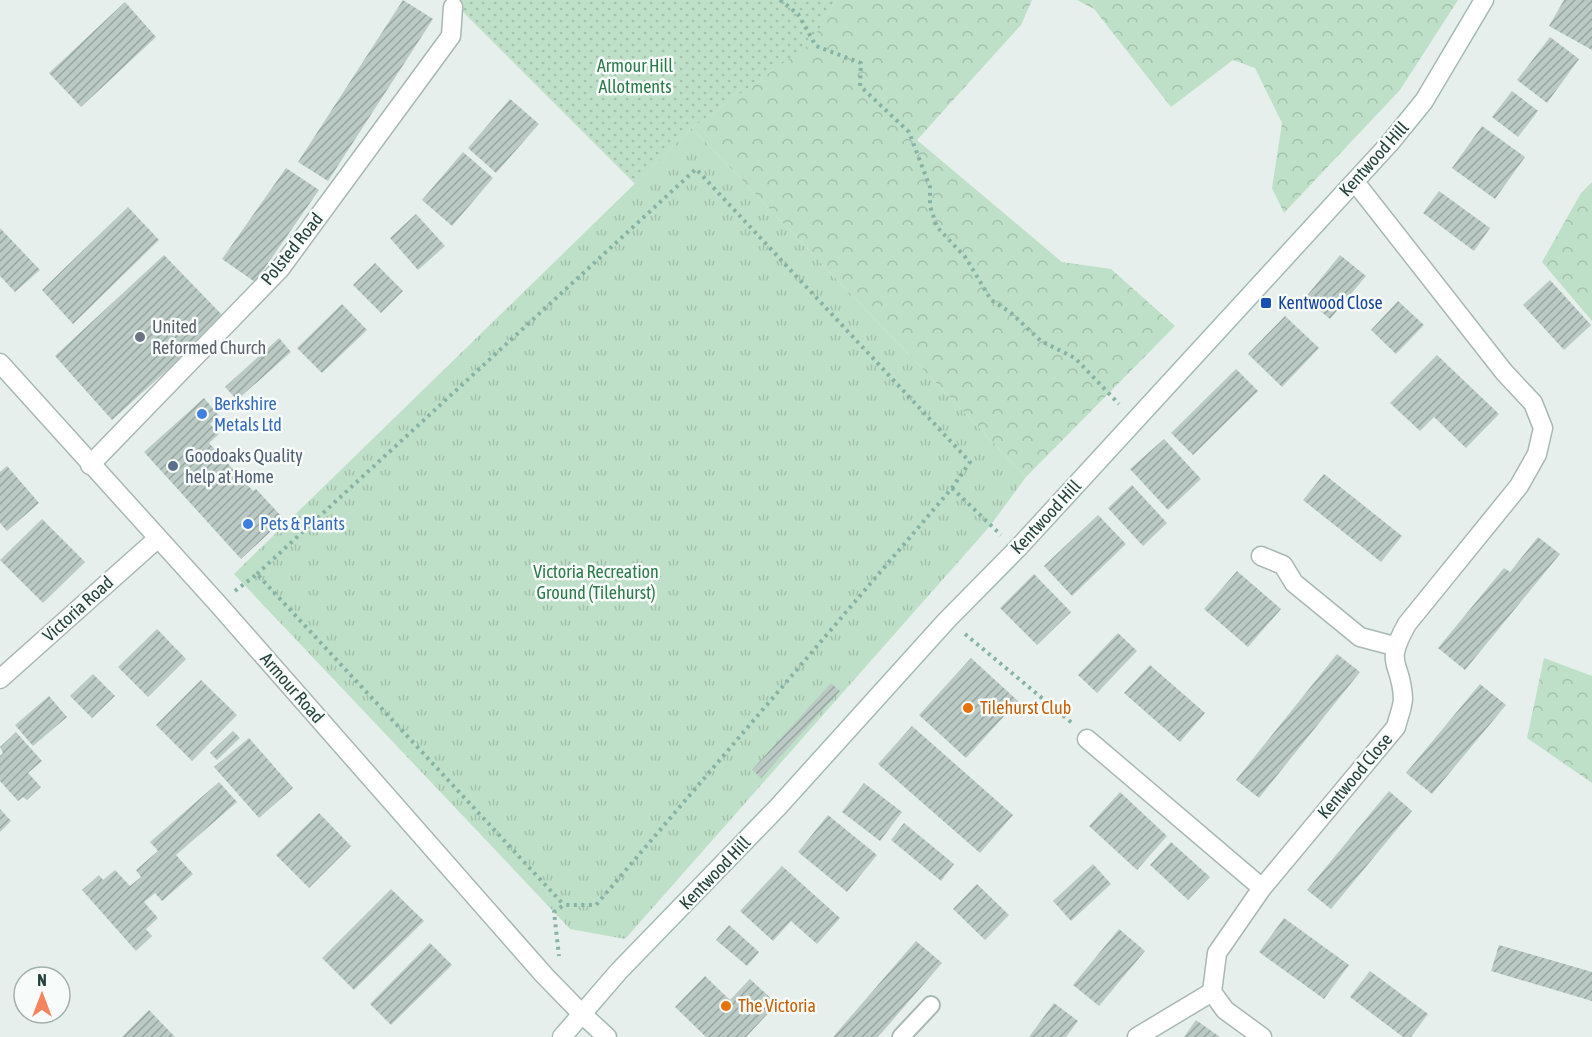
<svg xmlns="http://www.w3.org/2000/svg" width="1592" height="1037" viewBox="0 0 1592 1037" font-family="'Asap Condensed',sans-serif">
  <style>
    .grass { fill: url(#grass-dots) }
    .forest { fill: url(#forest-crowns) }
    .park { fill: url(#park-tufts) }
    .building { fill: url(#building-hatch) }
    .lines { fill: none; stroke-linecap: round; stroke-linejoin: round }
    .lane-casing { stroke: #a8b8b2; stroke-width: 20 }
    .street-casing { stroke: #a8b8b2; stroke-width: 21 }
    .secondary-casing { stroke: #a4bbb3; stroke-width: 21 }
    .path { stroke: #86b3a5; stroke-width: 4; stroke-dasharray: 3 4.5; stroke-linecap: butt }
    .lane { stroke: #fff; stroke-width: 16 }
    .street { stroke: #fff; stroke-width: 18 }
    .secondary { stroke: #fff; stroke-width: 18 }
    .transit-dot { fill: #1a4fb4; stroke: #f7fbf9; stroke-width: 2 }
    .worship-dot { fill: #6b7280; stroke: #f7fbf9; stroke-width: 2 }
    .shop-dot { fill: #3f7fe0; stroke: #f7fbf9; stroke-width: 2 }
    .service-dot { fill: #5c6f8a; stroke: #f7fbf9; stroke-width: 2 }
    .food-dot { fill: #e8710a; stroke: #f7fbf9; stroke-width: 2 }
    .labels { text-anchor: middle; stroke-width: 5; stroke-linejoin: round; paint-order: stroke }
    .park-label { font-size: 18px; fill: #2d7a4b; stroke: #f7fbf9 }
    .street-label { font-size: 18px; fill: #24423a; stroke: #f7fbf9 }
    .transit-label { font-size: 18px; fill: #164399; stroke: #f7fbf9; text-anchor: start }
    .worship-label { font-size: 18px; fill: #5b616d; stroke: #f7fbf9; text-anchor: start }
    .shop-label { font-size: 18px; fill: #366cbe; stroke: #f7fbf9; text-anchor: start }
    .service-label { font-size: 18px; fill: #4e5e75; stroke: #f7fbf9; text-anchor: start }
    .food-label { font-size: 18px; fill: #c56008; stroke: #f7fbf9; text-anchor: start }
  </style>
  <defs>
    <pattern id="grass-dots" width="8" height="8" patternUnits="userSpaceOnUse" patternTransform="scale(1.5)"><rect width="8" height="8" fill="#bfe0c8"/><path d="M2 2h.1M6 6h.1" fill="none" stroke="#a4c1ad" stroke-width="1.8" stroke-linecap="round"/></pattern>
    <pattern id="forest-crowns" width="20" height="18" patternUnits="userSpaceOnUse" patternTransform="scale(1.5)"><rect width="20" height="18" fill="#bfe0c8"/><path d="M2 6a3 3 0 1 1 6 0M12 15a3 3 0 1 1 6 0" fill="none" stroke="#a4c1ad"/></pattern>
    <pattern id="park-tufts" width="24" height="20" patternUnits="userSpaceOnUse" patternTransform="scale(1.5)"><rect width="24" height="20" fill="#bfe0c8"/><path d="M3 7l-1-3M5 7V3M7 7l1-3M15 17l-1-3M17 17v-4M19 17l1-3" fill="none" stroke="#a4c1ad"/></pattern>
    <pattern id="building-hatch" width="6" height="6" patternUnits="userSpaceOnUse" patternTransform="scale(1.5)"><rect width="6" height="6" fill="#bbcac4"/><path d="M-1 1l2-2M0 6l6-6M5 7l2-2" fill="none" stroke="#98a6a0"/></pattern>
  </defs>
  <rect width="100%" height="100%" fill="#e6efeb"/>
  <path class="grass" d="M451 0H836L811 44 692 128 635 184Z"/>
  <g class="forest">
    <path d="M836 0H1032L1021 25 917 140 1062 262 1111 269 1175 326 1026 477 692 128 810 44Z"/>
    <path d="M1077 0H1458L1400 90 1284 213 1272 188 1282 123 1255 68 1233 60 1171 107 1094 9Z"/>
    <path d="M1592 182V321L1542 262 1581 193Z"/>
    <path d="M1544 658 1592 676V783L1527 738Z"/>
  </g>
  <path class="park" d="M692 128 1026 477 990 526 625 939 570 929 234 574Z"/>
  <g class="building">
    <path d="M403 0 433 19 328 181 298 162Z"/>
    <path d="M1564 0H1592V50L1549 26Z"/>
    <path d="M125 2 156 37 81 107 49 73Z"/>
    <path d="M1550 37 1579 59 1547 103 1517 80Z"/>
    <path d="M1512 91 1538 111 1518 137 1492 117Z"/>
    <path d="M510 99 539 124 496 173 468 148Z"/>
    <path d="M1482 126 1525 157 1495 199 1452 168Z"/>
    <path d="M463 152 493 178 452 226 422 200Z"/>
    <path d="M286 168 319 190 255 282 222 259Z"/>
    <path d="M1439 191 1490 228 1474 251 1423 213Z"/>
    <path d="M128 207 159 240 73 324 42 290Z"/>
    <path d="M416 214 445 246 418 270 390 238Z"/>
    <path d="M0 228 40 270 15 292 0 276Z"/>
    <path d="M164 255 225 318 112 420 55 356Z"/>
    <path d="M1340 255 1366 276 1330 319 1305 298Z"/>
    <path d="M375 263 403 291 381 313 353 285Z"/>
    <path d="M1550 280 1591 325 1564 350 1523 305Z"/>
    <path d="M1398 301 1424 325 1396 354 1371 330Z"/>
    <path d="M342 304 367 330 322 373 297 348Z"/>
    <path d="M1285 316 1319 348 1282 387 1248 354Z"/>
    <path d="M279 338 291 352 237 400 225 387Z"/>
    <path d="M1437 355 1499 414 1466 448 1434 417 1420 431 1390 403Z"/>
    <path d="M1236 369 1258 391 1193 455 1171 433Z"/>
    <path d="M204 398 219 416 210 424 219 434 209 443 253 491 256 489 284 519 241 559 144 452Z"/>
    <path d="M1164 439 1201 479 1168 510 1130 469Z"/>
    <path d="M7 466 39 503 7 531 0 523V472Z"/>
    <path d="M1324 474 1402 536 1381 562 1303 500Z"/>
    <path d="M1132 485 1167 523 1143 546 1108 508Z"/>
    <path d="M1098 515 1126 544 1072 596 1044 566Z"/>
    <path d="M42 519 85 562 43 603 0 560Z"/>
    <path d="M1538 537 1560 554 1465 670 1438 648 1504 568 1510 572Z"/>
    <path d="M1237 571 1281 609 1248 647 1204 609Z"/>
    <path d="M1034 574 1071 612 1037 645 1000 608Z"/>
    <path d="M157 629 186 659 148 697 118 667Z"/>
    <path d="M1118 633 1137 651 1097 693 1078 675Z"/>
    <path d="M1337 654 1360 672 1259 798 1236 780Z"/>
    <path d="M971 658 1018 701 966 758 919 715Z"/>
    <path d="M1150 665 1205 713 1180 742 1124 693Z"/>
    <path d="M93 674 115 696 92 718 70 696Z"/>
    <path d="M201 680 237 715 192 761 156 725Z"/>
    <path d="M831 683 840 691 761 778 752 770Z"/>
    <path d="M1480 684 1506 705 1432 794 1406 773Z"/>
    <path d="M49 696 67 717 33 746 15 725Z"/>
    <path d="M912 726 1013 815 980 853 878 764Z"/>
    <path d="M233 731 240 738 217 760 210 753Z"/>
    <path d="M16 732 42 761 28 773 41 787 27 800 23 797 18 801 0 781V756L3 753 0 747Z"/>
    <path d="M249 738 293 788 259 818 214 767Z"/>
    <path d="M219 782 237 802 176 855 193 874 162 901 155 893 144 902 158 918 146 929 152 936 136 951 82 890 99 875 103 880 115 870 130 886 141 877 136 870 158 851 150 842Z"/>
    <path d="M864 783 902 812 880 841 842 812Z"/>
    <path d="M1389 791 1412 811 1331 909 1307 890Z"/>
    <path d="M1120 792 1167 836 1137 870 1089 826Z"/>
    <path d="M0 809 11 821 0 832Z"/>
    <path d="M319 813 351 846 309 888 276 855Z"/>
    <path d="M828 815 877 855 847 892 798 852Z"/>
    <path d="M904 823 954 864 941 881 891 840Z"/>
    <path d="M1171 842 1210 877 1188 900 1150 865Z"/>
    <path d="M1093 864 1111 884 1071 921 1053 901Z"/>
    <path d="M782 866 840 918 817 944 791 921 773 941 740 911Z"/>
    <path d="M977 884 1009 915 985 940 953 909Z"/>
    <path d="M391 889 424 921 354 990 322 958Z"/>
    <path d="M1284 918 1349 965 1324 999 1259 952Z"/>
    <path d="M729 925 759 952 747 966 716 940Z"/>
    <path d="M1119 929 1145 951 1099 1006 1073 985Z"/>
    <path d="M916 941 942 963 878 1037H833Z"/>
    <path d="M430 943 452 965 391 1025 370 1004Z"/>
    <path d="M1499 945 1592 972V1001L1491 971Z"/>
    <path d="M1370 971 1428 1014 1411 1037H1403L1350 997Z"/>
    <path d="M705 976 730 1000 750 979 777 1004 746 1037H706L675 1007Z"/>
    <path d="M1054 1003 1078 1021 1066 1037H1029Z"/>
    <path d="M149 1010 175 1037H122Z"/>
    <path d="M1196 1020 1220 1037H1184Z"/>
  </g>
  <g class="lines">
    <defs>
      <path id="lane" d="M901 1037 931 1005"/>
      <g id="street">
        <path d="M0 363 218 604 544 975 582 1014"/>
        <path d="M90 465 280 269 451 36 453 7"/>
        <path d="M1261 556 1283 565 1294 583 1360 637 1394 646"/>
        <path d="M0 679 157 539"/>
        <path d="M1087 739 1262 888"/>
        <path d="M1212 992 1225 1010 1262 1037"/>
        <path d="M1137 1037 1212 992 1217 953 1262 888 1396 727C1398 718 1403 707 1403 698 1401 659 1383 667 1407 624L1519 486 1537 454 1543 428 1533 403 1504 372 1355 182"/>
      </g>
      <g id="secondary">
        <path d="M582 1014 607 1037"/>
        <path d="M562 1037 619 971 778 807 947 620 1019 547 1389 144 1424 101 1484 0"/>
      </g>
    </defs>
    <use href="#lane" class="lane-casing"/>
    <use href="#street" class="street-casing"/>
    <use href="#secondary" class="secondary-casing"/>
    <g class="path">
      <path d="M780 0 798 14 816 46 861 63 860 86 909 132 930 187V206L937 227 966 258 991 300 1010 312 1041 341 1075 358 1119 404"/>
      <path d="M952 488 1001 535"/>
      <path d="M257 574 696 169 970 462 952 488 596 905H564L554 912 559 956"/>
      <path d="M235 591 257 574 564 905"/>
      <path d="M965 634 1072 723"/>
    </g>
    <use href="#lane" class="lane"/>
    <use href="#street" class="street"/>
    <use href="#secondary" class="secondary"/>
  </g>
  <rect class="transit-dot" x="1260" y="297" width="12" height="12" rx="3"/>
  <circle class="worship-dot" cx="140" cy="337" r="6"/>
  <g class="shop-dot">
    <circle cx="202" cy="414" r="6"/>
    <circle cx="248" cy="524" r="6"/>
  </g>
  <circle class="service-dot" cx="173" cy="466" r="6"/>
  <g class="food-dot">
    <circle cx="968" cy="708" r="6"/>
    <circle cx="726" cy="1006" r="6"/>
  </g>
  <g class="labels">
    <g class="park-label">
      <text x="635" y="72">Armour Hill<tspan x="635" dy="21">Allotments</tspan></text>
      <text x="596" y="578">Victoria Recreation<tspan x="596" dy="21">Ground (Tilehurst)</tspan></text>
    </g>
    <g class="street-label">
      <text transform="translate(1374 159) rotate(-48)" y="6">Kentwood Hill</text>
      <text transform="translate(292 249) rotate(-51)" y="6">Polsted Road</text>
      <text transform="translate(1046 517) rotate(-47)" y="6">Kentwood Hill</text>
      <text transform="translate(78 609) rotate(-42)" y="6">Victoria Road</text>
      <text transform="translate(292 688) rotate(49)" y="6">Armour Road</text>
      <text transform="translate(1355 776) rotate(-50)" y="6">Kentwood Close</text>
      <text transform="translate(715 873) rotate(-46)" y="6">Kentwood Hill</text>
    </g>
    <g class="transit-label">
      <text x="1278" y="309">Kentwood Close</text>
    </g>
    <g class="worship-label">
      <text x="152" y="333">United<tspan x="152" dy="21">Reformed Church</tspan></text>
    </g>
    <g class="shop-label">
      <text x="214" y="410">Berkshire<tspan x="214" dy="21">Metals Ltd</tspan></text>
      <text x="260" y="530">Pets &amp; Plants</text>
    </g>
    <g class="service-label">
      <text x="185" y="462">Goodoaks Quality<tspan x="185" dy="21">help at Home</tspan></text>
    </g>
    <g class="food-label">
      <text x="980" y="714">Tilehurst Club</text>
      <text x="738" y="1012">The Victoria</text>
    </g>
  </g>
  <g transform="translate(42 995)"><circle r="28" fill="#f7fbf9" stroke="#a3b1ad" stroke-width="1.5"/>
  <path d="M0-4.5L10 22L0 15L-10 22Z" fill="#f4845f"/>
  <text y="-9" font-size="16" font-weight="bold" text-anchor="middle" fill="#24423a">N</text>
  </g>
</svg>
